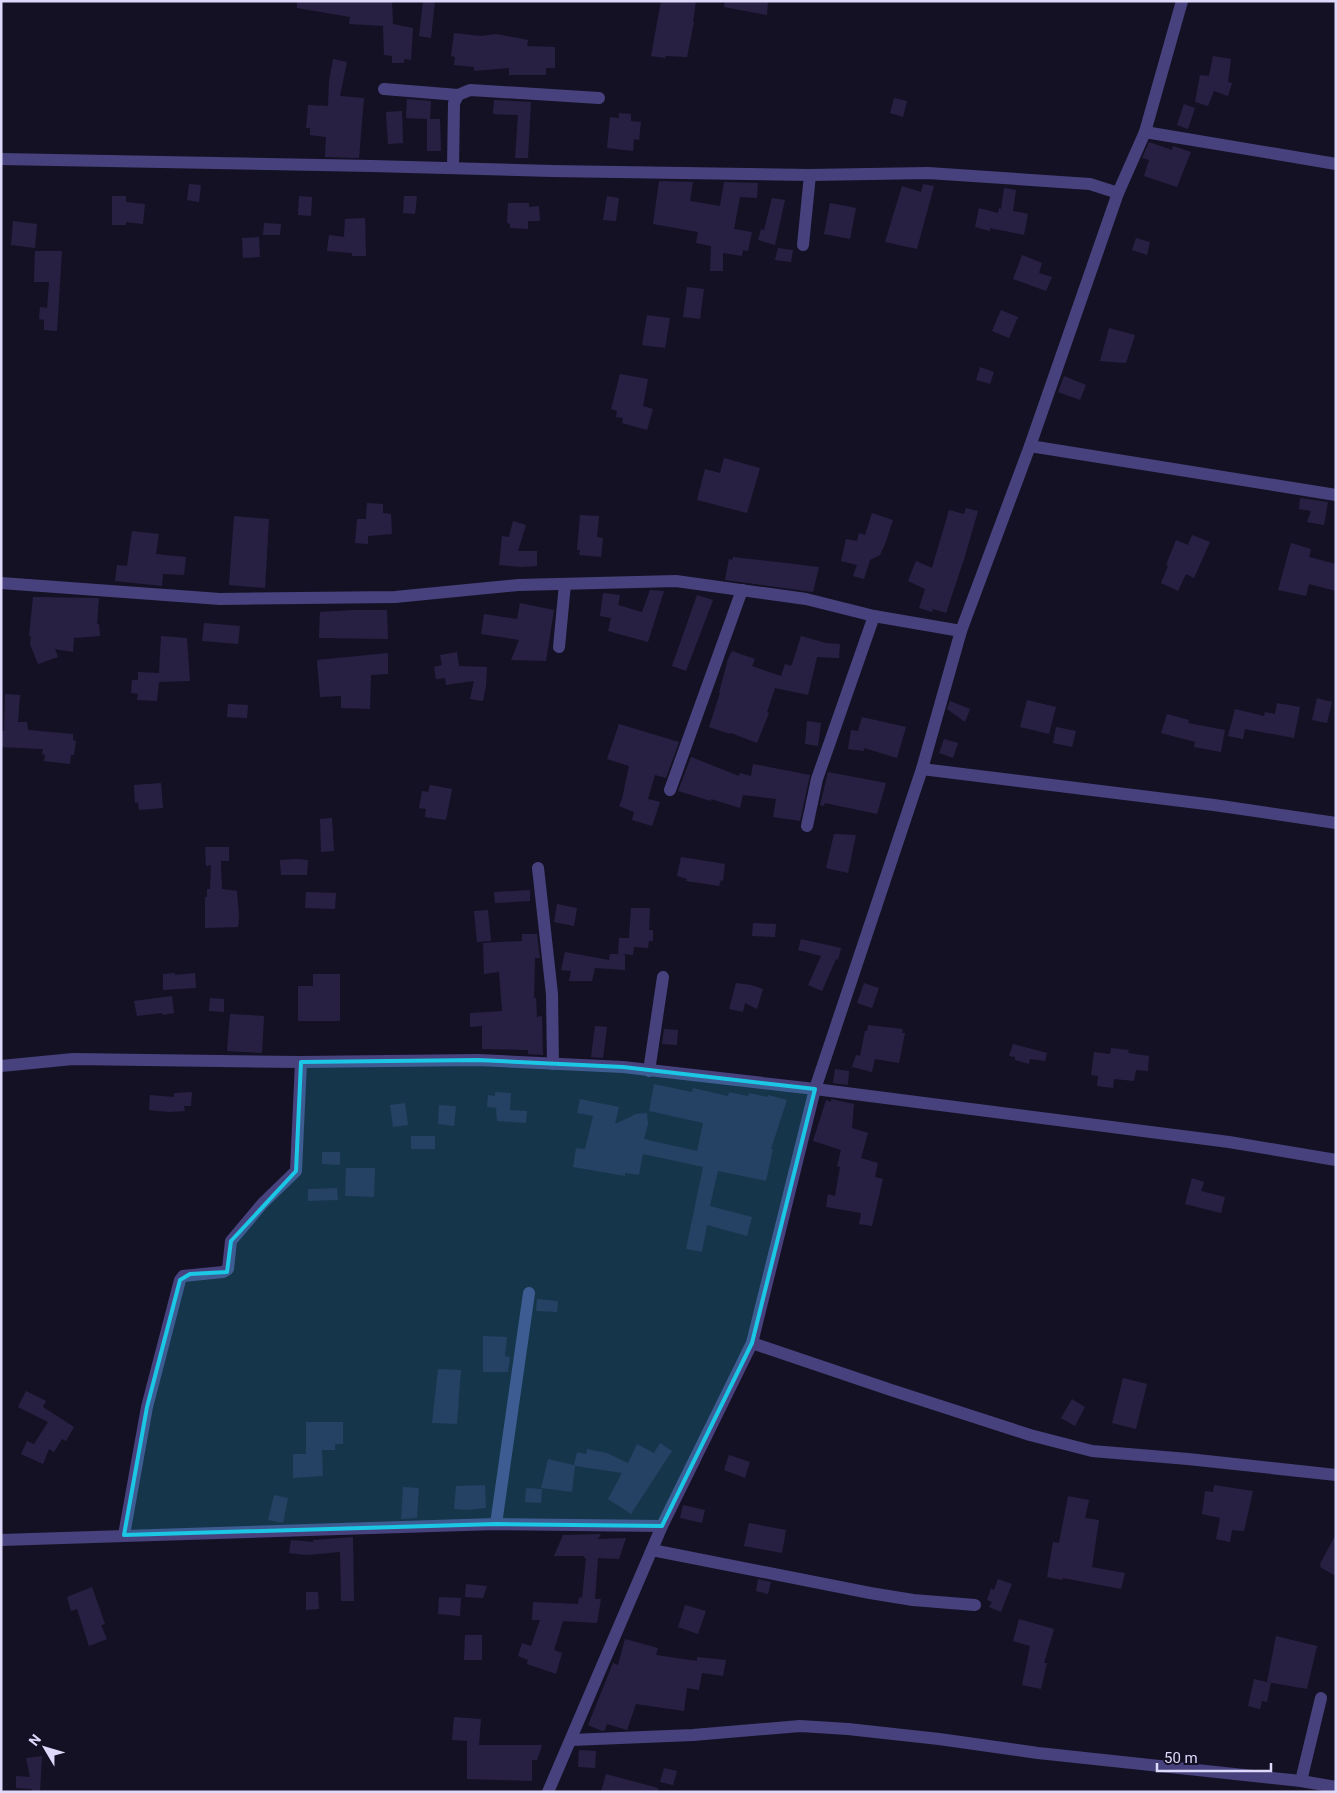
<svg xmlns="http://www.w3.org/2000/svg" width="1337" height="1793" viewBox="0 0 1337 1793" font-family="Roboto,sans-serif">
  <style>
    .building { fill: #282043 }
    .lines { fill: none; stroke-linecap: round; stroke-linejoin: round }
    .minor { stroke: #47427d; stroke-width: 12 }
    .marked { fill: #1bc7e5; fill-opacity: 0.2; stroke: #1bc7e5; stroke-width: 4; stroke-linejoin: round }
  </style>
  <rect width="100%" height="100%" fill="#151124"/>
  <g class="building">
    <path d="M297 1H392L393 24 413 28 411 60 404 59V63H392V56L384 55 383 26 349 24 350 17 297 8Z"/>
    <path d="M423 1H435L431 38 419 36Z"/>
    <path d="M661 1H696L693 22H694L687 57 666 56 665 58 651 56Z"/>
    <path d="M725 1H768L767 15 724 7Z"/>
    <path d="M454 33 481 36 496 34 528 40 527 46 555 47V68H546V75H509V68L474 71V67L454 65 455 57 451 56Z"/>
    <path d="M1213 56 1231 59 1228 82 1232 83 1228 96 1214 91 1208 106 1195 102 1200 75 1209 76Z"/>
    <path d="M333 59 347 62 340 96 364 98 359 158 325 157 326 137 310 135V128H306L308 105 328 106 329 81Z"/>
    <path d="M894 98 907 101 903 117 890 113Z"/>
    <path d="M407 99 431 101 430 119H440L441 151H427V119L406 118Z"/>
    <path d="M494 100 531 102 528 158H515L518 115 493 114Z"/>
    <path d="M1184 104 1195 108 1188 129 1177 125Z"/>
    <path d="M402 111 403 143 388 144 386 112Z"/>
    <path d="M619 113 631 114V121L641 122 639 140 634 139 633 151 607 148 610 117 619 118Z"/>
    <path d="M1149 142 1172 150 1173 146 1191 152 1177 187 1144 176 1149 160 1142 158Z"/>
    <path d="M659 181 693 182 690 201 720 206 724 182 758 183 757 198 740 197 734 229 752 232 748 251 743 250 742 256 723 253V271H710L711 246 696 243 698 232 653 224Z"/>
    <path d="M189 184 201 185 199 202 187 200Z"/>
    <path d="M923 184 934 186 917 249 885 242 902 186 921 192Z"/>
    <path d="M1004 188 1016 190 1013 211 1028 214 1024 235 990 228V231L975 227 979 208 998 213 999 208 1001 209Z"/>
    <path d="M112 196H126V202L145 204 143 224 126 222V225H112Z"/>
    <path d="M299 196 312 197 311 216 298 215Z"/>
    <path d="M404 196H417L415 214 403 213Z"/>
    <path d="M607 196 619 198 616 221 603 220Z"/>
    <path d="M772 198 785 200 775 245 758 240 761 229 764 230Z"/>
    <path d="M508 203H529V207L539 206 540 221H528V229L510 228V224L507 223Z"/>
    <path d="M830 203 856 208 850 239 824 234Z"/>
    <path d="M365 218 366 256H352V253L327 251 329 235 344 237 345 219Z"/>
    <path d="M13 221 37 224 35 248 11 245Z"/>
    <path d="M264 223 281 224 280 235H263Z"/>
    <path d="M259 237 260 257 243 258 242 238Z"/>
    <path d="M1136 238 1150 242 1147 255 1132 250Z"/>
    <path d="M778 248 793 250 791 262 775 260Z"/>
    <path d="M35 251H62L57 331 44 330V320L39 319 40 307 47 308 49 282H34Z"/>
    <path d="M1022 255 1042 263 1039 273 1052 277 1046 291 1013 279Z"/>
    <path d="M687 287 704 289 700 319 683 317Z"/>
    <path d="M1001 310 1018 317 1009 338 992 331Z"/>
    <path d="M647 315 670 318 665 348 642 345Z"/>
    <path d="M1109 328 1135 335 1126 363 1100 361Z"/>
    <path d="M980 367 994 372 990 384 976 380Z"/>
    <path d="M620 374 648 379 643 406 653 409 647 430 622 423 623 418 616 417 617 411 611 409Z"/>
    <path d="M1064 376 1086 385 1080 400 1058 392Z"/>
    <path d="M724 458 760 468 747 513 697 500 705 469 720 473Z"/>
    <path d="M1300 498 1328 502 1324 525 1307 522 1311 511 1299 509Z"/>
    <path d="M367 503 383 504V513L391 514 392 534 368 536V544L355 543 357 519H366Z"/>
    <path d="M966 508 978 511 965 556 946 613 933 609 932 612 919 608 925 589 908 581 916 561 932 568 949 510 964 514Z"/>
    <path d="M872 513 893 520 885 544 880 555 870 560 864 579 853 576 857 565 841 561 846 539 857 541 859 533 865 535Z"/>
    <path d="M580 515 599 516 597 537 603 538 601 557 579 555 580 550H577Z"/>
    <path d="M234 516 269 519 265 588 229 585Z"/>
    <path d="M513 521 526 525 518 551H537V566L520 567 499 565 502 536 509 537Z"/>
    <path d="M132 531 159 534 156 554 186 557 184 575 163 574 162 586 115 581 117 565 127 566Z"/>
    <path d="M1192 535 1210 542 1194 578 1186 574 1178 591 1161 583 1168 566 1166 565 1176 540 1188 545Z"/>
    <path d="M1291 543 1311 549 1309 557 1336 564V591L1309 584 1306 596 1278 590Z"/>
    <path d="M733 557 819 567 813 592 725 580 729 559 732 560Z"/>
    <path d="M650 590 664 591 648 642 608 631 611 618 600 616 603 593 620 595 618 605 642 612Z"/>
    <path d="M697 595 713 600 686 671 672 666Z"/>
    <path d="M33 597 99 598 97 624H99L100 636 74 638 73 652 55 649 58 657 38 664 30 644 31 636H29Z"/>
    <path d="M520 603 554 610 546 661 511 660 519 640 481 634 484 614 517 619Z"/>
    <path d="M354 610H387L388 639 319 638 320 612Z"/>
    <path d="M204 623 240 626 238 644 202 641Z"/>
    <path d="M161 636 187 638 190 681 159 682 157 701 137 700 138 694 131 693 132 680H138V672L159 673Z"/>
    <path d="M801 636 826 643 840 644 839 658 817 657 808 695 775 688 767 712 769 713 757 743 731 733 730 734 709 727 720 693H719L728 659 732 651 755 659 752 666 781 676 785 664 791 666 792 664Z"/>
    <path d="M457 652 459 666 487 667 486 686 483 701 470 699 474 681 446 685 445 678 436 679 434 667 442 665 440 655Z"/>
    <path d="M388 653V674L371 675 370 709 341 708V696L320 697 317 660Z"/>
    <path d="M5 694 20 695 18 722H27L28 730 73 734V740L76 741 74 755H71L70 764 44 761 45 755 42 754 43 749 1 747V731H4Z"/>
    <path d="M1317 698 1332 702 1327 723 1312 720Z"/>
    <path d="M1027 700 1056 707 1049 734 1020 727Z"/>
    <path d="M950 701 970 709 965 722 947 709Z"/>
    <path d="M1277 703 1300 707 1294 738 1245 729 1243 739 1228 736 1235 709 1264 716 1265 712 1275 714Z"/>
    <path d="M228 704 248 705 247 718 227 717Z"/>
    <path d="M1167 714 1189 720 1188 723 1225 730 1221 752 1194 747 1195 742 1161 733Z"/>
    <path d="M862 717 906 727 897 758 864 748V751L848 749 851 730 858 731Z"/>
    <path d="M807 721 821 723 818 746 805 744Z"/>
    <path d="M619 724 679 742 666 778 655 775 648 799 660 802 652 826 632 820 634 812 619 806 622 799 629 766 607 759Z"/>
    <path d="M1056 727 1076 731 1072 747 1053 743Z"/>
    <path d="M944 739 958 743 953 758 939 753Z"/>
    <path d="M691 757 739 776 740 773 751 776 753 764 810 775 800 821 773 817 776 799 743 795 740 808 711 799V801L678 791Z"/>
    <path d="M828 772 886 783 877 814 825 803 824 806 820 805Z"/>
    <path d="M161 783 163 808 139 810 138 802 135 803 134 785Z"/>
    <path d="M430 785 452 789 446 820 425 817 426 809 419 808 422 791 428 792Z"/>
    <path d="M332 818 334 851 321 852 320 819Z"/>
    <path d="M834 834 856 835 848 873 826 868Z"/>
    <path d="M205 847H229V861H221V865H218H221L222 889 237 891 239 917 238 927 205 928V897H207V889H210L211 865 206 866Z"/>
    <path d="M681 857 725 864 723 881 721 880 719 886 686 881 687 879 677 876Z"/>
    <path d="M296 859 308 860 307 875H281L280 860Z"/>
    <path d="M530 890V901L495 903 494 892Z"/>
    <path d="M306 892 336 893 335 909 305 908Z"/>
    <path d="M557 904 577 908 574 926 554 922Z"/>
    <path d="M631 908H650L649 930H653V941H649L648 948 634 947 633 955 622 954 625 955V970L595 968 592 981H569L571 971 561 970 565 952 609 960 610 954H618L619 938H629Z"/>
    <path d="M488 910 491 941 477 942 474 911Z"/>
    <path d="M753 923 776 924 775 937 752 936Z"/>
    <path d="M522 934H537L540 958H535L534 998H536L537 1017 542 1016 543 1055 528 1054V1050L482 1049V1026L470 1027V1013L502 1011 499 972 484 974 483 943 522 941Z"/>
    <path d="M801 939 841 948 838 960 836 959 822 991 808 985 821 956 798 950Z"/>
    <path d="M175 973V975L195 973 196 988 163 990V974Z"/>
    <path d="M313 974H340V1021H298V986H313Z"/>
    <path d="M736 983 751 985 763 989 757 1009 745 1003 743 1012 729 1009Z"/>
    <path d="M864 983 879 988 872 1008 857 1003Z"/>
    <path d="M172 996 174 1013 163 1015 162 1013 137 1016 134 1001Z"/>
    <path d="M210 998 224 999V1012L209 1011Z"/>
    <path d="M230 1014 264 1016 262 1053 227 1051Z"/>
    <path d="M868 1025 903 1029 902 1033H905L899 1063 875 1059 872 1072 852 1067 856 1055 860 1056 865 1031H867Z"/>
    <path d="M595 1026 607 1027 603 1058 591 1057Z"/>
    <path d="M664 1029 678 1030 677 1045 662 1044Z"/>
    <path d="M1013 1044 1047 1053 1045 1061 1030 1059 1029 1064 1015 1060V1057L1009 1056Z"/>
    <path d="M1111 1048 1129 1050 1128 1053 1149 1056 1148 1071 1136 1070 1134 1081 1114 1079 1113 1088 1097 1086 1098 1076 1091 1075 1094 1052 1110 1054Z"/>
    <path d="M835 1069 849 1071 848 1085 833 1083Z"/>
    <path d="M654 1084 692 1092 693 1088 728 1096 729 1092 748 1096 749 1093 768 1097V1095L787 1100 771 1149H773L766 1181 718 1171 710 1206 752 1217 747 1236 707 1225 702 1252 686 1249 703 1167 643 1154 639 1175 625 1173V1176L573 1167 576 1148 585 1149 593 1116 577 1113 580 1099 619 1107 615 1124 636 1114 647 1113 648 1124 644 1139 697 1151 703 1123 649 1111Z"/>
    <path d="M192 1092 191 1106H184L185 1111 169 1112 149 1110 150 1095 174 1097V1093Z"/>
    <path d="M495 1092 511 1093 510 1110 527 1111 526 1123 497 1121 496 1108 487 1107 488 1095 495 1096Z"/>
    <path d="M831 1099 854 1104 852 1128 868 1133 861 1158 878 1163 875 1177 883 1179 872 1226 859 1224 861 1213 826 1207 828 1194 835 1196 840 1167 837 1166 841 1150 813 1141 826 1100 831 1102Z"/>
    <path d="M405 1103 408 1125 393 1127 390 1105Z"/>
    <path d="M439 1105 456 1106 454 1126 438 1124Z"/>
    <rect x="411" y="1136" width="24" height="13"/>
    <path d="M322 1152H340V1165L322 1164Z"/>
    <path d="M346 1168H375L374 1197 345 1196Z"/>
    <path d="M1192 1178 1204 1182 1201 1191 1225 1197 1221 1213 1185 1204Z"/>
    <path d="M337 1188 338 1200 308 1201V1189Z"/>
    <path d="M537 1299 558 1301 557 1312 536 1311Z"/>
    <path d="M483 1336 507 1337 505 1356 510 1357 508 1372H483Z"/>
    <path d="M438 1369 461 1370 457 1424 432 1423Z"/>
    <path d="M1123 1378 1147 1384 1136 1429 1112 1423Z"/>
    <path d="M26 1391 46 1401 43 1407 74 1427 66 1441 62 1439 54 1452 49 1449 43 1464 21 1454 27 1441 34 1444 48 1422 18 1407Z"/>
    <path d="M1072 1399 1085 1407 1075 1426 1061 1418Z"/>
    <path d="M306 1422H343V1444H335V1450H322L323 1476 293 1478V1454H306Z"/>
    <path d="M660 1443 672 1451 631 1514 608 1499 622 1473 575 1466 572 1492 541 1488 548 1459 574 1465 577 1452 586 1454 587 1449 607 1453 628 1463 637 1444 654 1453Z"/>
    <path d="M729 1455 750 1462 745 1478 724 1470Z"/>
    <path d="M485 1485 486 1508 467 1510 454 1509 456 1486Z"/>
    <path d="M1214 1485 1253 1491 1244 1531 1232 1530 1230 1542 1216 1539 1220 1518 1202 1514 1205 1491 1213 1492Z"/>
    <path d="M403 1487 419 1488 417 1518 401 1519Z"/>
    <path d="M526 1488 542 1489 541 1503 525 1502Z"/>
    <path d="M274 1495 288 1498 283 1523 268 1520Z"/>
    <path d="M1068 1496 1089 1500 1085 1518 1099 1520 1092 1567 1125 1573 1121 1589 1063 1578 1062 1580 1047 1577 1053 1542 1059 1543Z"/>
    <path d="M683 1505 705 1510 702 1523 680 1518Z"/>
    <path d="M749 1523 786 1530 782 1553 744 1546Z"/>
    <path d="M601 1534 598 1539 626 1538 619 1559 598 1558 595 1599H601L597 1623 563 1621 554 1650 562 1653 556 1674 527 1664 528 1660 518 1656 522 1643 531 1646 540 1620H532L533 1602 578 1604 579 1597 582 1598 586 1558H584V1556H554L563 1535Z"/>
    <path d="M1336 1534V1576L1320 1567 1321 1566 1320 1564Z"/>
    <path d="M353 1537 354 1601H341L340 1552 307 1555 289 1553 291 1540 313 1542V1540Z"/>
    <path d="M758 1579 771 1582 768 1594 756 1591Z"/>
    <path d="M998 1579 1012 1584 1001 1612 989 1607 992 1602 987 1600 991 1588 994 1590Z"/>
    <path d="M466 1584 487 1586 483 1598 465 1597Z"/>
    <path d="M92 1587 105 1624 101 1625 107 1639 89 1646 77 1609 71 1611 67 1597Z"/>
    <path d="M306 1592H318L319 1609 306 1610Z"/>
    <path d="M439 1597 461 1598 460 1616 438 1614Z"/>
    <path d="M685 1605 706 1611 698 1634 678 1627Z"/>
    <path d="M1019 1619 1054 1629 1044 1663H1047L1041 1689 1022 1685 1030 1646 1013 1641Z"/>
    <path d="M465 1635H482V1660H464Z"/>
    <path d="M1276 1636 1317 1646 1307 1689 1267 1682Z"/>
    <path d="M625 1639 658 1648 656 1655 697 1661V1657L726 1660 723 1676 702 1673 699 1690 687 1688 684 1711 636 1704 627 1730 607 1724 605 1730 602 1731 588 1725 613 1663 618 1665Z"/>
    <path d="M1254 1679 1271 1683 1267 1702 1262 1701 1260 1709 1248 1706Z"/>
    <path d="M454 1717 481 1719 479 1745H542L537 1760H532V1781L467 1779V1741L452 1740Z"/>
    <path d="M579 1750 596 1751 595 1768 578 1767Z"/>
    <path d="M42 1756 40 1792H33L32 1789 16 1788V1776L30 1777 26 1758Z"/>
    <path d="M664 1768 677 1771 673 1785 660 1782Z"/>
    <path d="M606 1774 658 1788V1792H601Z"/>
  </g>
  <g class="lines">
    <g class="minor">
      <path d="M384 89 458 95"/>
      <path d="M1145 132 1336 164"/>
      <path d="M1 159 372 166 552 171 810 175 928 173 1090 184 1118 193"/>
      <path d="M453 168 454 103 458 95 470 90 599 98"/>
      <path d="M803 245 810 175"/>
      <path d="M1030 446 1336 495"/>
      <path d="M1 583 220 599 395 597 518 585 676 581 806 599 874 616 961 631"/>
      <path d="M559 647 565 584"/>
      <path d="M922 769 1214 805 1336 823"/>
      <path d="M670 790 742 590"/>
      <path d="M807 826 817 779 874 616"/>
      <path d="M538 868 552 994 553 1064"/>
      <path d="M1 1066 73 1059 301 1062 478 1060 623 1067 815 1089 1229 1142 1336 1160"/>
      <path d="M649 1071 663 977"/>
      <path d="M752 1343 891 1390 1030 1435 1092 1451 1188 1459 1336 1475"/>
      <path d="M496 1524 529 1293"/>
      <path d="M124 1535 147 1407 180 1280 183 1276 223 1272 228 1269 231 1241 263 1203 296 1171 301 1062"/>
      <path d="M1 1540 496 1524 662 1526"/>
      <path d="M652 1550 870 1593 913 1600 975 1605"/>
      <path d="M571 1740 693 1735 800 1726 848 1729 939 1739 1038 1753 1301 1781 1321 1698"/>
      <path d="M1301 1781 1336 1787"/>
      <path d="M548 1792 662 1526 752 1343 815 1089 922 769 961 631 1030 446 1118 193 1145 132 1182 1"/>
    </g>
  </g>
  <path class="marked" d="M478 1060 623 1067 815 1089 752 1343 662 1526 496 1524 124 1535 147 1407 180 1280 190 1274 227 1272 231 1241 296 1171 301 1062Z"/>
  <rect width="1337" height="1793" fill="none" stroke="#ded9fb" stroke-width="5"/>
  <g transform="translate(45 1748) rotate(308)" stroke="#151124" stroke-width="4" paint-order="stroke">
  <path d="M0-4L9 19L0 12L-9 19Z" fill="#ded9fb"/>
  <text y="-8" font-size="14" font-weight="bold" text-anchor="middle" fill="#ded9fb">N</text>
  </g>
  <path d="M1157 1763v8h114v-8" fill="none" stroke="#ded9fb" stroke-width="2.5"/>
  <text x="1164" y="1763" font-size="15" fill="#ded9fb" stroke="#151124" stroke-width="4" paint-order="stroke">50 m</text>
</svg>
